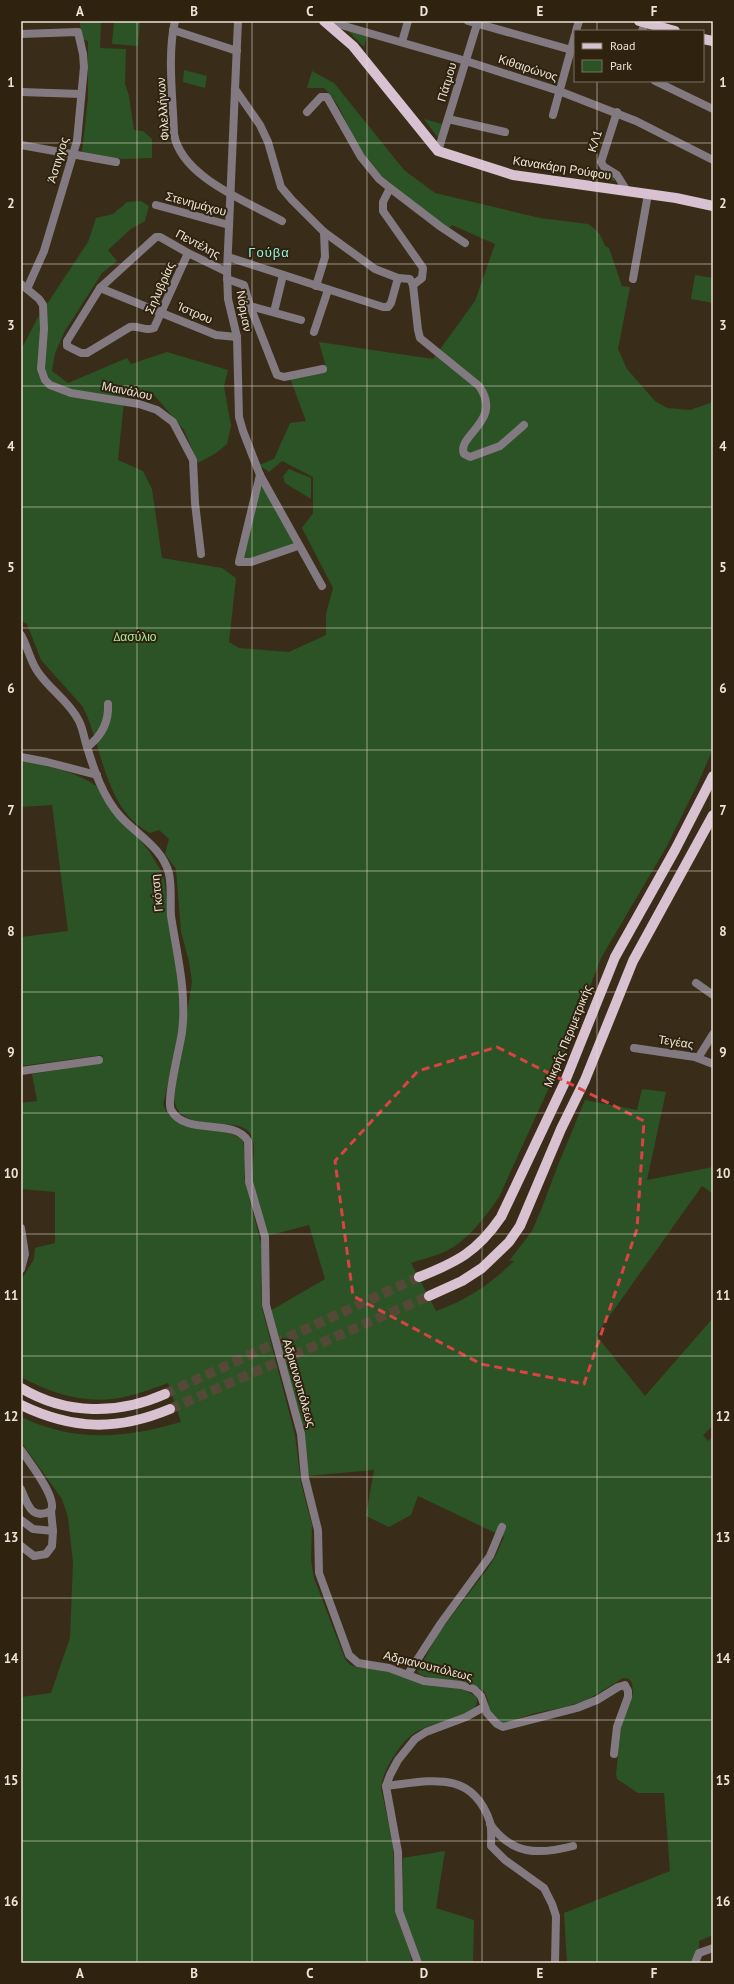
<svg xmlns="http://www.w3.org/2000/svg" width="734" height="1984" viewBox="0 0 734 1984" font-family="'PT Sans',sans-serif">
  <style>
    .green { fill: #2b5326 }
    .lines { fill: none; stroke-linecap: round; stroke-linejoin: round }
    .primary-tunnel { stroke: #544836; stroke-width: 10; stroke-dasharray: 10 5; stroke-linecap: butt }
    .street { stroke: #837980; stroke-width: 8 }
    .primary { stroke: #d8c2d1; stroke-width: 10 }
    .marked { fill: none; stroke: #d94442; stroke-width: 3; stroke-dasharray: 8 5; stroke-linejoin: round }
    .grid { fill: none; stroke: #ece4d8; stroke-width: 1; stroke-opacity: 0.55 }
    .labels { text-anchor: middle; stroke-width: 4; stroke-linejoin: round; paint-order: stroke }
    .street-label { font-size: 12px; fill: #ece4d8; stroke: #2f230f }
    .park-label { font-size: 12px; fill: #a7e99f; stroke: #2f230f }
    .neighbourhood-label { font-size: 13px; letter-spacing: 1px; fill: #8df4e3; stroke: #2f230f }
    .neatline { fill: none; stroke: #ece4d8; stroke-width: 1.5 }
    .grid-label { font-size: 13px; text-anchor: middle; font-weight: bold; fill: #ece4d8 }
  </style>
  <rect width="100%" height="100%" fill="#392d19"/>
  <g class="green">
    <path d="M82 21H101L100 48 126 49 125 84 129 96 134 130 143 131 152 139V158L122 159 82 152 88 98V41L81 39 80 23Z"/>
    <path d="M114 21H140L138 46 112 44Z"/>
    <path d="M347 30 367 35 364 47Z"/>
    <path d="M184 70 207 76 205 88 183 82Z"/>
    <path d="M312 71 334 83 404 170 435 193 540 218 588 224C598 230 601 235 605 246L609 248 622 286 630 287 618 349 627 369 655 401 667 408 690 410 710 403 713 397V749L698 783 667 846 601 958 562 1059 499 1197C485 1217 467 1242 444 1252 433 1257 422 1259 411 1263L436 1311C467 1300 491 1284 514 1261H509L532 1231 541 1210 558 1165 585 1100 637 1110 642 1089 666 1092 647 1180 713 1167V1194L702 1186 596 1335 645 1396 713 1318V1426L703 1435 708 1441 713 1436V1935L699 1941V1949L696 1952 691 1963H567L564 1913 670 1871 664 1793H638L617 1779 616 1774 621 1726 633 1693 632 1683 629 1679 623 1678 587 1700 561 1708 535 1713 503 1724C500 1722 495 1720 493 1717 487 1708 490 1695 481 1689 462 1676 439 1683 419 1674L418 1671 438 1634 488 1568 495 1557 504 1537 418 1496 411 1515 389 1527 366 1516 374 1470 307 1476 305 1437 270 1311 325 1279 309 1225 267 1236C262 1219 255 1200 252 1183 250 1168 259 1145 249 1132 236 1115 175 1136 174 1096L192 982 189 961 181 932 176 869 165 854 169 839 159 830 150 833C104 809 103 747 83 707L41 660 27 624 21 621V345L23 346 37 319 88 242 96 218 113 214 127 202 141 201 149 206 145 221 131 229 108 250 117 261 102 273 65 331 55 353 52 371 68 383 127 358 131 364 167 352 228 370 224 386 231 426 227 444 216 453 198 463 184 430 155 396 125 392 118 460 143 471 152 489 162 558 222 568 236 578 229 642 239 648 289 652 326 635V614L333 588 302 528 313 513V477L282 461 269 472 259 465 274 459 290 423 306 421 290 378 327 371 319 342 433 359 475 301 495 244 452 225 448 229C419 206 387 185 364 156 348 135 344 106 324 88H307Z"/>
    <path d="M424 119 442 124 438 138Z"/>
    <path d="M602 169 615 177V181L598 178Z"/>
    <path d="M695 275 713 278V303L691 299Z"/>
    <path d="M289 469 311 478V499L285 483 283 476Z"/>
    <path d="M260 475 298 546 240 563Z"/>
    <path d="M21 761C46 765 77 772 98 787L149 851 163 874 165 885 181 1006 177 1044 163 1105C179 1140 218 1122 243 1140L245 1158 244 1178 262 1247 261 1292 262 1308 295 1435 301 1483 312 1525 311 1560 314 1578 345 1659C351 1668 359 1668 369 1668 388 1672 468 1685 477 1698 477 1701 477 1704 475 1707 468 1716 429 1724 416 1732 401 1741 382 1771 381 1788L393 1844 395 1911 410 1953 412 1963H312L297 1961 293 1963H26L21 1961V1697L51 1693 70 1638 73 1563 68 1517 62 1499 21 1442V1417C76 1443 125 1438 181 1422L168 1383C154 1388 139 1394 124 1397 88 1405 52 1394 21 1377V1280L34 1259 35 1248 55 1243V1192L21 1189V1103L37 1101 32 1074 101 1063 103 1055 21 1066V937L68 931 52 805 21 807Z"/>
    <path d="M445 1851 436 1908 474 1920 473 1963H420L403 1916 402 1902 403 1858Z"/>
  </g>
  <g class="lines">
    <g class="primary-tunnel">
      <path d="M165 1394 419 1277"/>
      <path d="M170 1409 429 1296"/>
    </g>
    <g class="street">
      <path d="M175 21C167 54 173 100 174 134 181 177 248 202 282 221"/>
      <path d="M238 21 227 272 228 299 237 337 239 417 243 431 260 475 322 586"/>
      <path d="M327 21 466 61 559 91 636 121 713 160"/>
      <path d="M468 21 575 51"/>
      <path d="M173 30 237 51"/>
      <path d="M576 31 579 21"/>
      <path d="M642 31 646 21"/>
      <path d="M21 34 78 32 83 54 84 67 77 141 44 251 27 289"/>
      <path d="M402 42 408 21"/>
      <path d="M655 81 713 109"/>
      <path d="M235 89 260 125 268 142 281 187 292 200 324 232 375 269 398 278 410 279 413 285 418 330 420 338 479 386C504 421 456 435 464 454L470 457 500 446 524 425"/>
      <path d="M21 92 81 94"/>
      <path d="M307 112 321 97H327L361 157 379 179 390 188"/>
      <path d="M617 112 601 162 604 167 617 175 627 191"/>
      <path d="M553 115 575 35"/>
      <path d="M448 119 505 132"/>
      <path d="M21 145 116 162"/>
      <path d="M438 151 478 21"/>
      <path d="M156 205 229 225"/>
      <path d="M188 253 154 328C146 332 139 325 130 327L87 353H81L67 346V341L100 288 156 237H160L188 253 227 272"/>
      <path d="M228 257 383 307H388L391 303 398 278"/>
      <path d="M227 279 244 285 250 306 301 320"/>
      <path d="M633 279 648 194"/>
      <path d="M21 284 39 299 43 305 44 329 41 369 45 380 50 385 71 393 139 404 157 410 173 422 193 460 195 503 201 554"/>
      <path d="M413 285 422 278 423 268 383 211V202L390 188 441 227 465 243"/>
      <path d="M316 286 325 257 324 232"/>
      <path d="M100 288 216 335 237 337"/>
      <path d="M250 306 277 375 284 377 323 369"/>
      <path d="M274 312 283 275"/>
      <path d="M314 332 328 290"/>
      <path d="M260 475 239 562H251L298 546"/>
      <path d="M21 635C28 647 30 661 38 672 50 690 69 701 79 721 83 729 84 738 87 747 94 770 103 797 120 816 136 834 163 848 169 874 172 887 170 902 171 916 177 955 187 993 182 1032 180 1047 166 1100 171 1110 186 1137 234 1117 248 1141L249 1182 265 1237 266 1305 301 1434 305 1478 318 1530 319 1573 349 1655 358 1663 389 1668 424 1681 461 1685 474 1689 481 1696 487 1713 497 1724 503 1727 577 1708 597 1700 618 1687 625 1685 628 1691V1697L617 1727 614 1754"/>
      <path d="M87 747C102 736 109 722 108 704"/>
      <path d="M21 757 47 762 97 775"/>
      <path d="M696 983 713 995"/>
      <path d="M634 1048 695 1057 713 1064"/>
      <path d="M698 1058 713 1034"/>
      <path d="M21 1071 99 1060"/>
      <path d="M21 1228 25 1254 21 1269"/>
      <path d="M21 1450C29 1462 58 1498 51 1511 31 1521 27 1503 21 1489"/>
      <path d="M21 1520 33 1529 53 1531 51 1511"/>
      <path d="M21 1546 34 1556 46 1554 52 1546 53 1531"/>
      <path d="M408 1674 441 1623 490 1556 502 1527"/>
      <path d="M386 1786C430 1781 472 1769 490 1822 492 1829 491 1839 491 1846L505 1860 544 1888 552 1904 556 1916 555 1963"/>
      <path d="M490 1824C512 1855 538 1855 573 1846"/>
      <path d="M418 1963 399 1911 398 1852 386 1786 390 1775 398 1760 415 1739 426 1732 466 1717 484 1707"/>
      <path d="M695 1963 699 1953 713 1948"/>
    </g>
    <g class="primary">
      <path d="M324 21 353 46 438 151 513 175 676 198 713 206"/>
      <path d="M639 21 675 31"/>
      <path d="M703 39 713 41"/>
      <path d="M419 1277C457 1262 477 1252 501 1217L564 1084 615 957 675 850 713 776"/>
      <path d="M429 1296 462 1281 482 1268 509 1242 520 1226 561 1129 585 1080 633 961 713 815"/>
      <path d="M21 1388C66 1415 118 1415 165 1394"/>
      <path d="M21 1405C73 1430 117 1431 170 1409"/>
    </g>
  </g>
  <path class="marked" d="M497 1047 644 1121 637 1229 584 1384 481 1364 353 1296 335 1161 418 1071Z"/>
  <path class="grid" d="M137 21V1963M252 21V1963M367 21V1963M482 21V1963M597 21V31M597 81V1963M21 143H713M21 264H713M21 386H713M21 507H713M21 628H713M21 750H713M21 871H713M21 992H713M21 1113H713M21 1234H713M21 1356H713M21 1477H713M21 1598H713M21 1720H713M21 1841H713"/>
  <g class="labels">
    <g class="street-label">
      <text transform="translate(528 68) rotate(18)" y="4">Κιθαιρώνος</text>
      <text transform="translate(447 82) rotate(-73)" y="4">Πάτμου</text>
      <text transform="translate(163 109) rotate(-94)" y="4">Φιλελλήνων</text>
      <text transform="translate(595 141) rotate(-73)" y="4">ΚΛ1</text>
      <text transform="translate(58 160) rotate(-73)" y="4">Άστιγγος</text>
      <text transform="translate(562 168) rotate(9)" y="4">Κανακάρη Ρούφου</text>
      <text transform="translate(196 204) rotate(15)" y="4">Στενημάχου</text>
      <text transform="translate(198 244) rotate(28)" y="4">Πεντέλης</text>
      <text transform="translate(160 288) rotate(-66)" y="4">Σηλυβρίας</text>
      <text transform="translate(244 311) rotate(80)" y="4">Νόρμαν</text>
      <text transform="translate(195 313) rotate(23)" y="4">Ίστρου</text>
      <text transform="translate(127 391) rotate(12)" y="4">Μαινάλου</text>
      <text transform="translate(157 893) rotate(-96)" y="4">Γκότση</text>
      <text transform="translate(568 1036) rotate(-68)" y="4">Μικρής Περιμετρικής</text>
      <text transform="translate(676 1042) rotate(9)" y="4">Τεγέας</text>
      <text transform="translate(299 1383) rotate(74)" y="4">Αδριανουπόλεως</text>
      <text transform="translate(428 1666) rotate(14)" y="4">Αδριανουπόλεως</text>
    </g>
    <g class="park-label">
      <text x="135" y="641">Δασύλιο</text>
    </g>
    <g class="neighbourhood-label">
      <text x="269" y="257">Γούβα</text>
    </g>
  </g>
  <rect width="734" height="1984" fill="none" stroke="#2f230f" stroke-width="44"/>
  <rect x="574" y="30" width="130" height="52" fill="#2f230f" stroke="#7b705f"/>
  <rect x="582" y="43" width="20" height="6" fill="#d8c2d1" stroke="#7b705f"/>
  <text x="610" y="50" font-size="12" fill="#ece4d8">Road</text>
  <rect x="582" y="60" width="20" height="12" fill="#2b5326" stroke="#7b705f"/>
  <text x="610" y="70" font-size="12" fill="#ece4d8">Park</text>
  <rect x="22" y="22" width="690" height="1940" class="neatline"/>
  <g class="grid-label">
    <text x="80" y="16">A</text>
    <text x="194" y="16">B</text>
    <text x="310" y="16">C</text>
    <text x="424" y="16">D</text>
    <text x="540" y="16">E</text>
    <text x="654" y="16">F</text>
    <text x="11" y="87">1</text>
    <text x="723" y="87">1</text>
    <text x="11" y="208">2</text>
    <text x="723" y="208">2</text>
    <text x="11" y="330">3</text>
    <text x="723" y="330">3</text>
    <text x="11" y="451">4</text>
    <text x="723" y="451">4</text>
    <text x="11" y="572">5</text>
    <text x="723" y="572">5</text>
    <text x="11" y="693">6</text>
    <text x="723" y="693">6</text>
    <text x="11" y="815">7</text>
    <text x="723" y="815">7</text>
    <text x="11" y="936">8</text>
    <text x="723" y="936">8</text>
    <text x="11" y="1057">9</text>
    <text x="723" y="1057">9</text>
    <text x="11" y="1178">10</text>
    <text x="723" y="1178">10</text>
    <text x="11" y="1300">11</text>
    <text x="723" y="1300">11</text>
    <text x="11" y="1421">12</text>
    <text x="723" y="1421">12</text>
    <text x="11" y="1542">13</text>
    <text x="723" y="1542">13</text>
    <text x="11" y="1663">14</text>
    <text x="723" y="1663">14</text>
    <text x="11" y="1785">15</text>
    <text x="723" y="1785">15</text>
    <text x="11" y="1906">16</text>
    <text x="723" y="1906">16</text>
    <text x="80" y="1978">A</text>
    <text x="194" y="1978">B</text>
    <text x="310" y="1978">C</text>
    <text x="424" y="1978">D</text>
    <text x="540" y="1978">E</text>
    <text x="654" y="1978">F</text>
  </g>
</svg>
